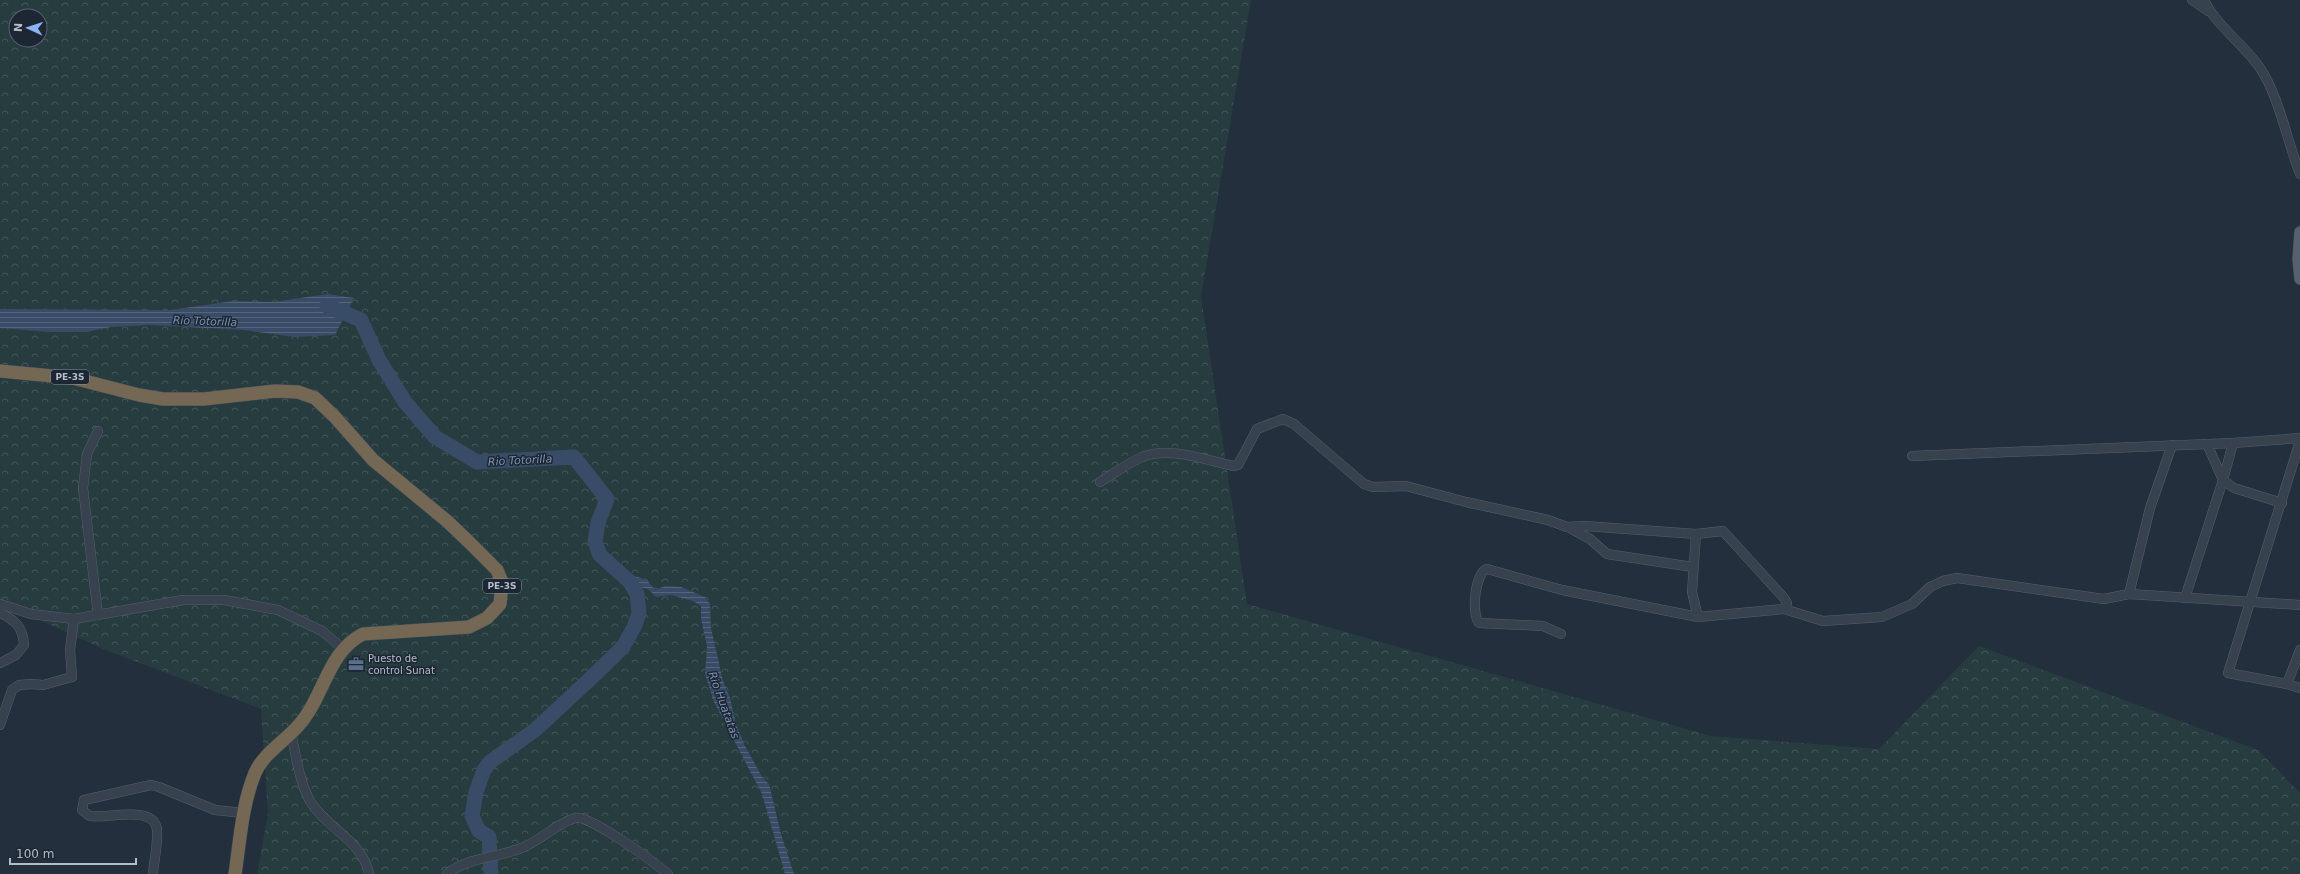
<svg xmlns="http://www.w3.org/2000/svg" width="2300" height="874" viewBox="0 0 2300 874" font-family="'DejaVu Sans',sans-serif">
  <style>
    .forest { fill: url(#forest-crowns); fill-rule: evenodd }
    .water { fill: url(#water-rules) }
    .lines { fill: none; stroke-linecap: round; stroke-linejoin: round }
    .river { stroke: #394c67; stroke-width: 15 }
    .minor-casing { stroke: #565f6c; stroke-width: 10 }
    .major-casing { stroke: #414a57; stroke-width: 12 }
    .highway-casing { stroke: #434c59; stroke-width: 14 }
    .minor { stroke: #38414e; stroke-width: 9 }
    .major { stroke: #56606e; stroke-width: 11 }
    .highway { stroke: #746855; stroke-width: 13 }
    .labels { text-anchor: middle; stroke-width: 3; stroke-linejoin: round; paint-order: stroke }
    .shield { fill: #1d2633; stroke: #878f9c; stroke-width: 1 }
    .shield-label { font-size: 9px; font-weight: bold; fill: #b4bcc9 }
    .poi-label { font-size: 10px; fill: #b4bcc9; stroke: #1d2633; text-anchor: start }
    .water-label { font-size: 11px; font-style: italic; fill: #7c92b1; stroke: #1d2633 }
  </style>
  <defs>
    <pattern id="forest-crowns" width="20" height="18" patternUnits="userSpaceOnUse"><rect width="20" height="18" fill="#263c3f"/><path d="M2 6a3 3 0 1 1 6 0M12 15a3 3 0 1 1 6 0" fill="none" stroke="#435659"/></pattern>
    <pattern id="water-rules" width="6" height="5" patternUnits="userSpaceOnUse"><rect width="6" height="5" fill="#394c67"/><path d="M0 2.5h6" fill="none" stroke="#53647b"/></pattern>
  </defs>
  <rect width="100%" height="100%" fill="#242f3e"/>
  <path class="forest" d="M0 0H1251L1201 296 1247 604 1711 736 1879 749 1979 646 2258 750 2300 793V874H257L268 814 261 709 103 649 0 602ZM16 16H40V40H16Z"/>
  <g class="water">
    <path d="M328 294 354 298 335 335 294 337 244 330 150 325 111 327 87 332H50L0 328V309L171 310 233 301 273 302Z"/>
    <path d="M631 575 647 580 655 590 665 586 681 587 705 597 710 604 711 628 723 681 730 698 736 724 744 744 762 777 769 784 781 834 794 874H785L762 794 714 702 705 674 707 646 701 619V606L693 601 670 595 656 597 648 589 635 586Z"/>
  </g>
  <g class="lines">
    <path class="river" d="M327 306 361 320 379 360 405 402 435 437 477 462 574 457 607 499 598 523 595 542 600 555 630 582 637 594 639 614 634 627 623 647 589 680 535 730 490 762 484 770 476 792 472 816 479 831 489 837 491 874"/>
    <defs>
      <g id="minor">
        <path d="M2192 0 2208 11"/>
        <path d="M2204 0C2217 27 2243 43 2260 68 2279 96 2287 141 2300 174"/>
        <path d="M2207 444 2223 480 2234 488 2282 503"/>
        <path d="M1912 456 2233 443 2300 438"/>
        <path d="M1100 482C1113 474 1128 463 1142 457 1170 446 1205 460 1233 466L1238 465 1257 429 1283 419 1294 424 1364 484 1373 487 1406 486 1466 502 1548 520 1567 527 1585 526 1696 534 1723 531 1784 598 1787 603 1784 609"/>
        <path d="M1570 528 1590 539 1607 554 1693 567"/>
        <path d="M1696 534 1692 592 1698 617"/>
        <path d="M2129 594 2150 508 2172 445"/>
        <path d="M2185 598 2223 480 2233 443"/>
        <path d="M0 604 31 614 74 619 183 600H224L278 610 322 631 342 648"/>
        <path d="M0 613C15 620 23 627 24 645L16 655 0 663"/>
        <path d="M98 615 83 488 87 454 98 431"/>
        <path d="M1561 634 1543 626 1479 623C1471 613 1475 573 1487 569L1562 590 1698 617 1784 609 1823 621 1882 617 1912 604 1930 587 1943 581 1957 578 2104 599 2129 594 2300 605"/>
        <path d="M2300 650 2287 684 2300 688"/>
        <path d="M2287 684 2228 673 2300 441"/>
        <path d="M0 725 12 690 19 685 31 684 43 685 72 677 70 650 74 619"/>
        <path d="M291 733C296 755 299 781 310 801 326 828 363 841 369 874"/>
        <path d="M153 874C154 860 158 844 157 830 154 804 108 819 90 816L82 810 84 800 151 785 159 787 215 810 244 813"/>
        <path d="M447 874C466 858 497 857 519 849 539 842 555 824 575 818 589 814 655 863 668 874"/>
      </g>
      <path id="major" d="M2300 232 2298 259 2300 279"/>
      <path id="highway" d="M0 371 73 378 139 395 163 399H204L275 391 298 392 315 398 335 417 373 460 447 521 470 543 497 570 502 582 500 604 487 618 469 627 363 634C327 652 324 698 298 726 285 741 263 754 255 773 242 804 240 841 235 874"/>
    </defs>
    <use href="#minor" class="minor-casing"/>
    <use href="#major" class="major-casing"/>
    <use href="#highway" class="highway-casing"/>
    <use href="#minor" class="minor"/>
    <use href="#major" class="major"/>
    <use href="#highway" class="highway"/>
  </g>
  <defs>
    <symbol id="office-bare" viewBox="-9 -9 18 18"><path d="M-6-3h4V-5.5h4V-3h4V5H-6ZM-1-4.5V-3h2v-1.5ZM-6 0V1H6V0Z" fill="#5c6f8a" stroke="#1d2633" stroke-width="2.5" paint-order="stroke"/></symbol>
  </defs>
  <g fill-rule="evenodd">
    <use href="#office-bare" x="345" y="653" width="22" height="22"/>
  </g>
  <g class="labels">
    <g class="shield">
      <rect x="51" y="370" width="38" height="14" rx="3"/>
      <rect x="483" y="579" width="38" height="14" rx="3"/>
    </g>
    <g class="shield-label">
      <text x="70" y="380">PE-3S</text>
      <text x="502" y="589">PE-3S</text>
    </g>
    <g class="poi-label">
      <text x="368" y="662">Puesto de<tspan x="368" dy="12">control Sunat</tspan></text>
    </g>
    <g class="water-label">
      <text transform="translate(205 321) rotate(2)" y="4">Rio Totorilla</text>
      <text transform="translate(520 460) rotate(-3)" y="4">Rio Totorilla</text>
      <text transform="translate(724 705) rotate(70)" y="4">Rio Huatatas</text>
    </g>
  </g>
  <g transform="translate(28 28) rotate(273)"><circle r="19" fill="#1d2633" stroke="#59626f"/>
  <path d="M0-3L7 15L0 10L-7 15Z" fill="#8ab4f8"/>
  <text y="-6" font-size="11" font-weight="bold" text-anchor="middle" fill="#b4bcc9">N</text>
  </g>
  <path d="M10 858v6h126v-6" fill="none" stroke="#b4bcc9" stroke-width="2"/>
  <text x="16" y="858" font-size="12" fill="#b4bcc9" stroke="#1d2633" stroke-width="3" paint-order="stroke">100 m</text>
</svg>
